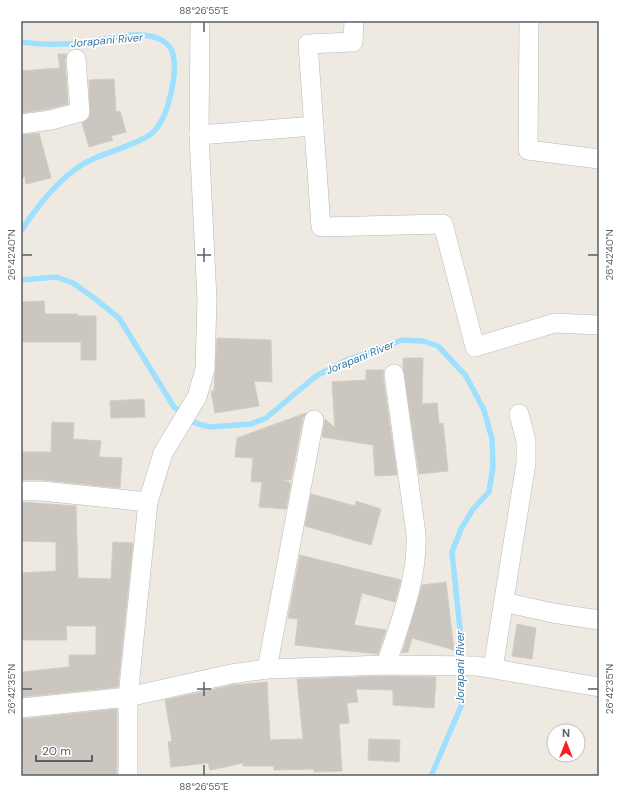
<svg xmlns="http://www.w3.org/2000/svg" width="620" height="797" viewBox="0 0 620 797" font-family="'DM Sans',sans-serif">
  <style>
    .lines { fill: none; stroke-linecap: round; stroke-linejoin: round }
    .stream { stroke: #a0e0ff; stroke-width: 5.5 }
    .building { fill: #cbc7c0; stroke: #d3cbbf }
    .minor-casing { stroke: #b4b9bd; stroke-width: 20 }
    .minor { stroke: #fff; stroke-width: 19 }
    .ticks { fill: none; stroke: #5a5f64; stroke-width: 1.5 }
    .labels { text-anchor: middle; stroke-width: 3.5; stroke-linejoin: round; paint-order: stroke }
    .water-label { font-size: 11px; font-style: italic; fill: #3277a7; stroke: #fff }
    .neatline { fill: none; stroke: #5a5f64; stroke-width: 1.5 }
    .ticks-label { font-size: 10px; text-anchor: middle; fill: #5a5f64 }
  </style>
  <rect width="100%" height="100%" fill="#eeeae1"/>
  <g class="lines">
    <g class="stream">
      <path d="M21 42C43 45 66 45 88 42 108 39 133 31 154 37 161 39 169 44 172 51 179 71 168 121 151 134 136 145 110 151 93 159 63 172 38 205 21 231"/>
      <path d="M21 280 56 277 73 283 94 298 119 318 174 407 195 423 210 427 251 424 266 418 316 376 347 360 402 340 423 341 438 346 466 376 484 410 492 439 493 467 489 492 473 509 461 529 452 552 461 639 462 704 431 776"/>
    </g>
  </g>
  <g class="building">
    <path d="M58 54H67L65 60 68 104 49 109 21 113V71L60 68Z"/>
    <path d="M114 79 116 112 120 111 126 132 111 136 113 140 89 147 82 123 87 120 90 116 89 80Z"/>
    <path d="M39 133 51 178 26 184 25 177H21V135Z"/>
    <path d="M44 301 45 314H78V316H96V360H81V342H21V302Z"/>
    <path d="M217 338 271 340 272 382 254 381 259 406 215 413 211 391H214Z"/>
    <path d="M403 358H423L422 404 437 403 439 424 443 423 448 471 419 474 403 367Z"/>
    <path d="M366 370H384L383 376 397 475 375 476 373 445 322 437 325 419 335 428 332 382 366 380Z"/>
    <path d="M144 399 145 417 111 418 110 401Z"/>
    <path d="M306 413 303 418 291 480H283L291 483 286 509 259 507 262 482H251L253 458 235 457 237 438Z"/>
    <path d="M52 422 74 423 73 439 101 441 99 457 122 458 120 488 43 480H21V452H51Z"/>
    <path d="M311 494 355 506 356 501 381 509 371 545 305 526Z"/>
    <path d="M21 502 76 506 78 578 111 579 113 542 133 543 118 687 21 697V672L69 667V655H96V626H66L67 640H21V573L56 571V542L21 541Z"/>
    <path d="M300 555 401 580 395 602 362 593 354 625 386 630 378 654 295 645 298 619 288 618Z"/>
    <path d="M446 582 454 650 412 638 408 652 402 653 422 585Z"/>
    <path d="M517 624 536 628 532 659 512 656Z"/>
    <path d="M386 676 436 677 434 708 393 705V690L356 689 358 702 347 703 349 723 339 724 342 771 314 772V769L274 770V766H243V763L210 770 208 763 171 767 168 742 172 741 165 700 233 685 267 682 270 740 303 739 297 679Z"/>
    <path d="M117 709V776H23L22 719Z"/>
    <path d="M369 739 400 740 399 762 368 760Z"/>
  </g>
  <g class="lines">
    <defs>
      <g id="minor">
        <path d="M354 21 353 42 308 44 321 227 443 224 475 347 555 323 599 325"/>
        <path d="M529 21 528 150 599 159"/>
        <path d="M21 124 51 120 80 112 76 59"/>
        <path d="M199 135 314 126"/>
        <path d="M21 491H42L148 502"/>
        <path d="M504 602 553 613 599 620"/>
        <path d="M386 665C400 622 418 579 416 534L394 374"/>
        <path d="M493 668 526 463V441L519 414"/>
        <path d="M267 669 314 420"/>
        <path d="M21 708 128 697 231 674 267 669 386 665 477 666 599 687"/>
        <path d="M128 776V697L148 502 163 453 197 397 205 369 207 300 199 135 200 21"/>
      </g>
    </defs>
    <use href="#minor" class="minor-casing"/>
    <use href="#minor" class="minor"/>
  </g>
  <path class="ticks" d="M204 22V32M204 248V262M22 255H32M197 255H211M588 255H598M204 682V696M22 689H32M197 689H211M588 689H598M204 765V775"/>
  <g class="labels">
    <g class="water-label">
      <text transform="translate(107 40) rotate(-5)" y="4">Jorapani River</text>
      <text transform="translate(360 357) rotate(-22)" y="4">Jorapani River</text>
      <text transform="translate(460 667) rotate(-90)" y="4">Jorapani River</text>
    </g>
  </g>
  <rect width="620" height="797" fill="none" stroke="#ffffff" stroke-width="44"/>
  <g transform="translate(566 743)"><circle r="19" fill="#ffffff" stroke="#bdbfc1"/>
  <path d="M0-3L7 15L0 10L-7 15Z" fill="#f61f26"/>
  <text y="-6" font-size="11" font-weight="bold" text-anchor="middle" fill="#5a5f64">N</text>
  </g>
  <path d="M36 755v6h56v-6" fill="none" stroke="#5a5f64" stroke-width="2"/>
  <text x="42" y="755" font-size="12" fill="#5a5f64" stroke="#ffffff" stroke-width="3" paint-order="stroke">20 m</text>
  <rect x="22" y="22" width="576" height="753" class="neatline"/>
  <g class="ticks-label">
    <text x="204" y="14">88°26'55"E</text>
    <text transform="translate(11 255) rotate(-90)" y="4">26°42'40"N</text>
    <text transform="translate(609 255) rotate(-90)" y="4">26°42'40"N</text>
    <text transform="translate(11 689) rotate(-90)" y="4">26°42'35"N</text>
    <text transform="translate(609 689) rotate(-90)" y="4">26°42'35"N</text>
    <text x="204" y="790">88°26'55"E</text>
  </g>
</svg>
